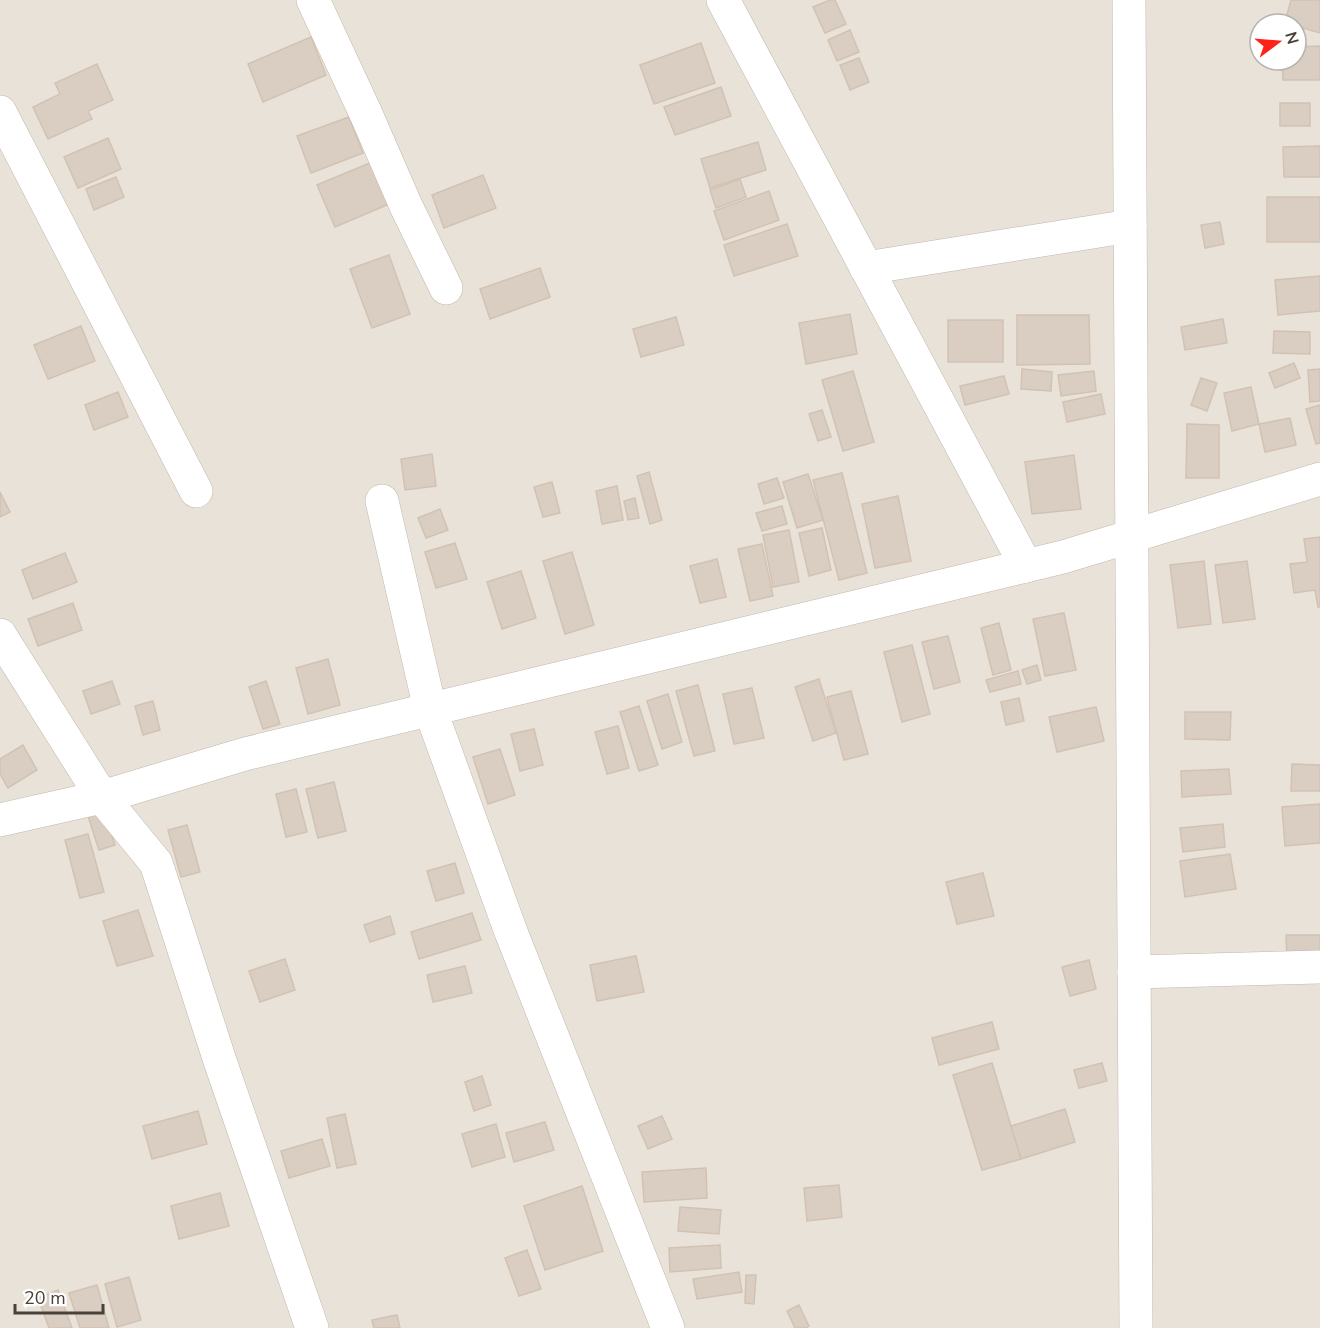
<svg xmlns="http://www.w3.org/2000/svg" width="1320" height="1328" viewBox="0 0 1320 1328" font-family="'Nunito Sans',sans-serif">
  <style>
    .residential { fill: #e9e2d8; fill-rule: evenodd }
    .building { fill: #dacec2; stroke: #d2c2b2; stroke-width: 1.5 }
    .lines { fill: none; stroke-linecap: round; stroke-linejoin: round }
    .minor-casing { stroke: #c1b7ac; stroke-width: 34 }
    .minor { stroke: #fff; stroke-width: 33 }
  </style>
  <rect width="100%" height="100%" fill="#f5f1ea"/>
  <path class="residential" d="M0 0H1320V1328H0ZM1260 24H1296V60H1260Z"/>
  <g class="building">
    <path d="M830 0H835L846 24 825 33 813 7Z"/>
    <path d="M1291 0H1320V33L1296 26V24L1285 22Z"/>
    <path d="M850 30 859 52 837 61 828 40Z"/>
    <path d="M311 37 326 75 263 102 248 64Z"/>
    <path d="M701 43 715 83 654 104 640 65Z"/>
    <path d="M1320 46V80H1283L1282 60H1296V47Z"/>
    <path d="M859 58 869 82 850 90 840 65Z"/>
    <path d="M97 64 113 100 88 111 92 119 48 139 33 107 60 94 55 83Z"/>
    <path d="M721 87 731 116 675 135 664 107Z"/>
    <rect x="1280" y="103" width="30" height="23"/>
    <path d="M349 117 363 153 311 173 297 136Z"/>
    <path d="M108 138 121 169 78 188 64 157Z"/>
    <path d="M758 142 766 170 710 188 701 159Z"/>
    <path d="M1320 146V177H1284L1283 147Z"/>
    <path d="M372 162 389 204 335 227 317 185Z"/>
    <path d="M483 175 496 208 444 228 432 195Z"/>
    <path d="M116 177 124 197 94 210 86 189Z"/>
    <path d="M740 179 746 197 716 208 710 190Z"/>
    <path d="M769 191 779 220 724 240 714 211Z"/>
    <rect x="1267" y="197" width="53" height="45"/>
    <path d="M1220 222 1224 244 1205 248 1201 225Z"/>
    <path d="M787 224 798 256 734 276 724 245Z"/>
    <path d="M389 255 410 314 372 328 350 269Z"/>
    <path d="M540 268 550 297 490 319 480 289Z"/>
    <path d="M1320 276V311L1278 315 1275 280Z"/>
    <path d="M850 314 857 354 806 364 799 323Z"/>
    <path d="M1017 315H1089L1090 364 1017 365Z"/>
    <path d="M676 317 684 345 641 357 633 329Z"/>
    <path d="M1223 319 1227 343 1185 350 1181 327Z"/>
    <rect x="948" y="320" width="55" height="42"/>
    <path d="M81 326 95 361 48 379 34 345Z"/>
    <path d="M1274 331 1310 332V354L1273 353Z"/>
    <path d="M1294 363 1300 378 1275 388 1269 373Z"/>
    <path d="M1022 369 1052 372 1051 391 1021 389Z"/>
    <path d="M1320 369V401L1310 402 1308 370Z"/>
    <path d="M853 371 874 442 843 451 822 380Z"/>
    <path d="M1094 371 1096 391 1061 396 1058 375Z"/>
    <path d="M1004 376 1009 394 965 405 960 386Z"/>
    <path d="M1201 378 1217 383 1207 411 1191 405Z"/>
    <path d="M1251 387 1259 424 1232 431 1224 393Z"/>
    <path d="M118 392 128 417 94 430 85 405Z"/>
    <path d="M1101 394 1105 414 1067 422 1063 402Z"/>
    <path d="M1320 405V443L1316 444 1306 409Z"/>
    <path d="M822 410 831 437 818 441 809 414Z"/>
    <path d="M1290 418 1296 445 1265 452 1259 424Z"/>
    <path d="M1187 424 1219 425V478H1186Z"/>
    <path d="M432 454 436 486 405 490 401 459Z"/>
    <path d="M1074 455 1081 509 1032 514 1025 462Z"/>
    <path d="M649 472 662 520 650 524 637 476Z"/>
    <path d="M842 473 867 573 839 580 813 480Z"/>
    <path d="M808 474 823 520 797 528 783 482Z"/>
    <path d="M777 478 784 498 764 504 758 484Z"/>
    <path d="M552 482 560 513 543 517 534 487Z"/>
    <path d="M617 486 623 520 602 524 596 491Z"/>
    <path d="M0 492 10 512 0 517Z"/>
    <path d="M898 496 911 561 875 568 862 504Z"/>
    <path d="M635 498 639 518 628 520 624 501Z"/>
    <path d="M782 506 787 524 762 531 756 513Z"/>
    <path d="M440 509 448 530 426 538 418 518Z"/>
    <path d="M822 528 831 570 809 576 799 533Z"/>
    <path d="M789 530 799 582 773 587 763 535Z"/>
    <path d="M1320 537V607H1318L1315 590 1294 593 1290 564 1307 562 1304 539Z"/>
    <path d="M455 543 467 579 436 588 425 552Z"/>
    <path d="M762 544 773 596 750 601 738 549Z"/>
    <path d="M572 552 594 625 565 634 543 561Z"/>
    <path d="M65 553 77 582 33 599 22 570Z"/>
    <path d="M717 559 726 597 700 603 690 566Z"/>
    <path d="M1204 561 1211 624 1178 628 1170 565Z"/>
    <path d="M1247 561 1255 619 1223 623 1215 565Z"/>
    <path d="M521 571 536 618 502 629 487 582Z"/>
    <path d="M73 603 82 630 38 646 28 619Z"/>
    <path d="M1064 613 1076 670 1045 676 1033 619Z"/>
    <path d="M999 623 1011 670 993 675 981 628Z"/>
    <path d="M948 636 960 682 934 689 922 642Z"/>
    <path d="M912 645 930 714 902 722 884 652Z"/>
    <path d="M328 659 340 705 308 714 296 668Z"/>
    <path d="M1037 665 1041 680 1027 684 1022 670Z"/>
    <path d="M1018 671 1021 684 990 692 986 680Z"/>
    <path d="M819 679 836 733 813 741 795 687Z"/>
    <path d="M112 681 120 704 91 714 83 691Z"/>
    <path d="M266 681 280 724 263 729 249 687Z"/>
    <path d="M698 685 715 751 694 756 676 691Z"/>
    <path d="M752 688 764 738 734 744 723 694Z"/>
    <path d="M851 691 868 754 844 760 827 697Z"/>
    <path d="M668 694 682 742 662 749 647 701Z"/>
    <path d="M1019 698 1024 721 1006 725 1001 702Z"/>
    <path d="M153 701 160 730 143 735 135 706Z"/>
    <path d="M639 706 658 765 639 771 620 712Z"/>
    <path d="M1096 707 1104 741 1057 752 1049 717Z"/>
    <path d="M1185 712H1231L1230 740 1185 739Z"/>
    <path d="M618 726 629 768 607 774 595 732Z"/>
    <path d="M534 729 543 765 520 771 511 734Z"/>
    <path d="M23 745 37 770 8 788 0 774V759Z"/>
    <path d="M500 749 515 795 488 804 473 757Z"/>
    <path d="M1292 764 1320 765V791H1291Z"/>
    <path d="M1229 769 1231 794 1182 797 1181 771Z"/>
    <path d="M334 782 346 831 318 838 306 789Z"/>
    <path d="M296 789 307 832 286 837 276 794Z"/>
    <path d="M1320 804V843L1285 846 1282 807Z"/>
    <path d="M103 808 115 845 99 850 87 813Z"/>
    <path d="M1223 824 1225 847 1183 852 1180 828Z"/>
    <path d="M187 825 200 872 181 877 168 830Z"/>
    <path d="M88 834 104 892 80 898 65 840Z"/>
    <path d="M1230 854 1236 889 1185 897 1180 861Z"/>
    <path d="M455 863 464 893 436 901 427 871Z"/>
    <path d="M983 873 994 916 957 924 946 882Z"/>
    <path d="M138 910 153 956 117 966 103 921Z"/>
    <path d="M472 913 481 940 419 959 411 932Z"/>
    <path d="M390 916 395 934 370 942 364 925Z"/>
    <path d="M1286 935H1320V959L1287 960Z"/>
    <path d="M636 956 644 992 597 1001 590 965Z"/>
    <path d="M285 959 295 990 260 1002 249 971Z"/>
    <path d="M1089 960 1096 989 1070 996 1062 967Z"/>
    <path d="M465 966 472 993 433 1002 427 975Z"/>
    <path d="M992 1022 999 1049 939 1065 932 1038Z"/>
    <path d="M992 1063 1021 1159 982 1170 953 1075Z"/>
    <path d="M1102 1063 1107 1081 1079 1088 1074 1070Z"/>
    <path d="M482 1076 491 1105 474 1111 465 1082Z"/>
    <path d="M1065 1109 1075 1142 1021 1159 1011 1126Z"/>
    <path d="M198 1111 207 1144 152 1159 143 1126Z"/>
    <path d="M345 1114 356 1164 337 1168 327 1118Z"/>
    <path d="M662 1116 672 1139 648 1149 638 1126Z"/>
    <path d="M545 1122 554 1150 514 1162 506 1133Z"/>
    <path d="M496 1124 505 1157 472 1167 462 1134Z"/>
    <path d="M322 1139 330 1166 289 1178 281 1151Z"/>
    <path d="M706 1168 707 1198 644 1202 642 1172Z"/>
    <path d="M839 1185 842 1217 807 1221 804 1188Z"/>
    <path d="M582 1186 603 1251 545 1270 524 1206Z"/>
    <path d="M220 1193 229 1226 179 1239 171 1206Z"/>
    <path d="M680 1207 721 1210 719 1234 678 1231Z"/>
    <path d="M720 1245 721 1268 670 1272 669 1248Z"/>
    <path d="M527 1250 541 1289 519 1296 505 1258Z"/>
    <path d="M739 1272 742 1292 697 1299 693 1279Z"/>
    <path d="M746 1275H756L754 1304 745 1303Z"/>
    <path d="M129 1277 141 1320 117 1327 105 1284Z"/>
    <path d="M97 1285 109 1328H80L69 1293Z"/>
    <path d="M58 1290 72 1328H49L38 1298Z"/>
    <path d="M799 1305 809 1326 806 1328H795L787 1311Z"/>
    <path d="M397 1315 400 1328H374L372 1320Z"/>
  </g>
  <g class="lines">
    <defs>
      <g id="minor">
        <path d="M313 0 366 114 406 206 446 288"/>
        <path d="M723 0 1026 566"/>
        <path d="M1129 0 1136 1328"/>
        <path d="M0 112 196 491"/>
        <path d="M866 268 1130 226"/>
        <path d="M382 501 430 709 511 932 668 1328"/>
        <path d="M0 635 102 797 156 863 220 1061 312 1328"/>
        <path d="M0 820 102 797 245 754 1063 557 1320 479"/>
        <path d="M1134 972 1320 967"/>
      </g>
    </defs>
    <use href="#minor" class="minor-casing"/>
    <use href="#minor" class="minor"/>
  </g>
  <g transform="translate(1278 42) rotate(74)"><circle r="28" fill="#ffffff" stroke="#b7b3af" stroke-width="1.5"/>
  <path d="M0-4.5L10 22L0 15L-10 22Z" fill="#fe2218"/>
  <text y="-9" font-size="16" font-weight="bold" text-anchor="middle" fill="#4a4138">N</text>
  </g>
  <path d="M15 1304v9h88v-9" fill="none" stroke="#4a4138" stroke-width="3"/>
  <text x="24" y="1304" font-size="18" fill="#4a4138" stroke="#ffffff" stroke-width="4.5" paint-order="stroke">20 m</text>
</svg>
